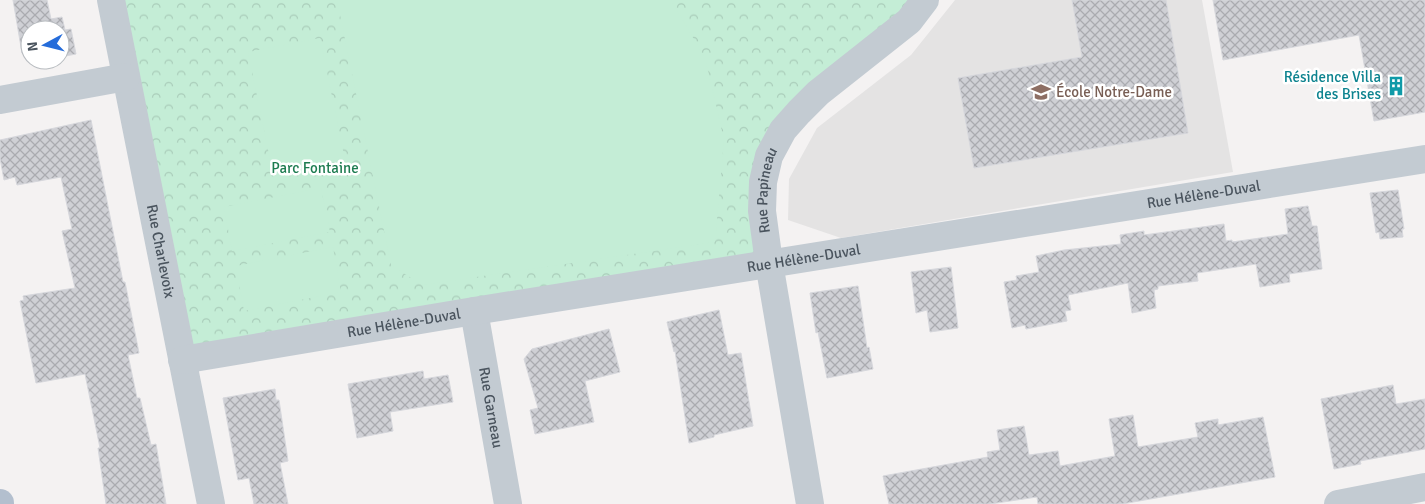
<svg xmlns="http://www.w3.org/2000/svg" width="1425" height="504" viewBox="0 0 1425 504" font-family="Signika,sans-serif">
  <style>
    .education { fill: #e4e3e3 }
    .park { fill: url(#park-crowns) }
    .pitch { fill: #c4edd6 }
    .building { fill: url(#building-cross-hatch); stroke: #d6d7dc }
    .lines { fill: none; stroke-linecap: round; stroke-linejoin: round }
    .minor { stroke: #c3cbd2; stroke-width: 28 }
    .major { stroke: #b3bfce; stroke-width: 28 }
    .labels { text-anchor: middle; stroke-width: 5; stroke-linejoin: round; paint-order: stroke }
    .culture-label { font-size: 15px; fill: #0d838f; stroke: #fff; text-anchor: end }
    .education-label { font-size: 15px; fill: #785e54; stroke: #fff; text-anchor: start }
    .park-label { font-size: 15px; fill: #1e7c51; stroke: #fff }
    .street-label { font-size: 15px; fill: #4a545e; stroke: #fff }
  </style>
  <defs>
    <pattern id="park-crowns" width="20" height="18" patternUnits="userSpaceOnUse" patternTransform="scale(1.25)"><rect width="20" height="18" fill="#c4edd6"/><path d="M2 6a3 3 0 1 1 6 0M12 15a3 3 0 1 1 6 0" fill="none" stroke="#aacdba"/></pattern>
    <pattern id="building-cross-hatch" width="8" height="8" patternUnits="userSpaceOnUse" patternTransform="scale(1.25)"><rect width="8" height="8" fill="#cfd0d5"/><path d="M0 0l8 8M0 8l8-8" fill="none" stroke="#aaabb0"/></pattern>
  </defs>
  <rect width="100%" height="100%" fill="#f4f2f2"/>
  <path class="education" d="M955 0H1202L1233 172 841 238 788 220 789 179 817 128 911 55Z"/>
  <path class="park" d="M111 0H925L769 156V263L182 360Z"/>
  <g class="pitch">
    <path d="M337 0H671L705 58 724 140 715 242 422 285 391 265Z"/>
    <path d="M320 38 345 160 273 174 248 52Z"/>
    <path d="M321 188 330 232 232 251 224 207Z"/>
    <path d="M333 247 341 292 244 311 236 266Z"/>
  </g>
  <g class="building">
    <path d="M13 0H47L51 19 62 17 65 30 71 29 76 54 60 57V30H30V56L29 51 22 53Z"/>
    <path d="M1072 0H1166L1188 133 974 168 958 78 1082 57Z"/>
    <path d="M1213 0H1425V112L1374 121 1359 35 1223 60Z"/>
    <path d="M91 120 123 282H125L139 353 128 355 137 398H140L151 445 156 444 166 504H106L98 448H100L85 374 36 383 20 301 24 300 23 296 75 288 62 231 72 229 61 177 17 185 15 177 4 180 0 158V140Z"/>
    <path d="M1398 190 1404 229H1402L1403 237 1380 239 1379 232 1376 233 1370 193Z"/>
    <path d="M1308 206 1312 226H1317L1322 269 1289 274 1290 282 1260 287 1256 264 1197 273 1198 281 1158 286V289L1154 290 1156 308 1132 313 1128 283 1068 295 1071 310 1065 311 1067 321 1026 329 1025 325 1012 328 1004 282 1017 280 1016 276 1039 272 1036 256 1064 250 1121 244 1120 235 1144 231V235L1224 224 1226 241 1232 240V242L1288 234 1285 209Z"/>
    <path d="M951 267 958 328 930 332 927 310 916 313 911 272Z"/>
    <path d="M858 286 867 348 869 347 873 369 827 378 818 332 816 333 810 293Z"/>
    <path d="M719 310 728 355 741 353 753 426 714 435V437L689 443 675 351 674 352 667 322Z"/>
    <path d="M609 329 620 372 585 381 594 422 535 434 530 410 538 408 524 359 532 349Z"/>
    <path d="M423 371 424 379 448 375 453 402 390 412 393 431 357 438 348 384Z"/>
    <path d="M1393 385 1396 404 1425 399V449L1360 461 1361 464 1334 469 1321 399Z"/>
    <path d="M275 389 276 400H279L288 461 280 463 288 504H254L249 478 238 480 223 398Z"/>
    <path d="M1133 415 1138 447 1198 437 1195 423 1218 419V425L1263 417 1275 477 1122 504H1038L1037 497 990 504H889L883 476 988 457 987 452 1000 450 997 430 1024 426 1029 455 1058 451 1060 466 1115 456 1109 419Z"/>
  </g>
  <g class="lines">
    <g class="minor">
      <path id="s1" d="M111 0 211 504"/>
      <path d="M0 100 126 77"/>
      <path id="s2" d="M474 311 508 504"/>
      <path id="s3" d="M182 360 474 311 1425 159"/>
      <path id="s4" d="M810 504 769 263 762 211 763 182 769 156 783 130 799 112 818 93 909 21 925 0"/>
      <path d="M1338 504 1425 487"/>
    </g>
    <path class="major" d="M0 503V504"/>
  </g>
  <defs>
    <symbol id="building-bare" viewBox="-9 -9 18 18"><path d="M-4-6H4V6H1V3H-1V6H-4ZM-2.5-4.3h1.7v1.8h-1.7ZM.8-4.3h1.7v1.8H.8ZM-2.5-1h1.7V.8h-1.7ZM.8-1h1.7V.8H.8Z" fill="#0f9aa8" stroke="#fff" stroke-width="2.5" paint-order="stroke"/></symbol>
    <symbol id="school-bare" viewBox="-9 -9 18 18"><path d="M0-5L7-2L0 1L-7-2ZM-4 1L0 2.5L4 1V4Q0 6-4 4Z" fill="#8d6e63" stroke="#fff" stroke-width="2.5" paint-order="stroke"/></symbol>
  </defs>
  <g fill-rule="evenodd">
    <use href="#building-bare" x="1382" y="72" width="28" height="28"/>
    <use href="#school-bare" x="1027" y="78" width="28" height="28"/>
  </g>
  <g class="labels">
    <g class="culture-label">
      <text x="1381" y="82">Résidence Villa<tspan x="1381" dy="17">des Brises</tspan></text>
    </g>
    <g class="education-label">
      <text x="1056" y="97">École Notre-Dame</text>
    </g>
    <g class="park-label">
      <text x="315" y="173">Parc Fontaine</text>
    </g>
    <g class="street-label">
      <text dy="5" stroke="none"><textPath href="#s4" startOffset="318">Rue Papineau</textPath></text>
      <text dy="5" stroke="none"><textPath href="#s3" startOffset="1035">Rue Hélène-Duval</textPath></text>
      <text dy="5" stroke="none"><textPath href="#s1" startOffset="256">Rue Charlevoix</textPath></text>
      <text dy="5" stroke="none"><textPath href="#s3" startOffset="630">Rue Hélène-Duval</textPath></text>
      <text dy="5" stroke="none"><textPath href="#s3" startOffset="225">Rue Hélène-Duval</textPath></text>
      <text dy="5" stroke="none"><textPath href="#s2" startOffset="98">Rue Garneau</textPath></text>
    </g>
  </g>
  <g transform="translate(45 45) rotate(263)"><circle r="24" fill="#ffffff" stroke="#b7bbbf"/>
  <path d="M0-4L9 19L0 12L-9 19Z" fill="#256cda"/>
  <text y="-8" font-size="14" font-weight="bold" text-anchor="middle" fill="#4a545e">N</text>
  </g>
</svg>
